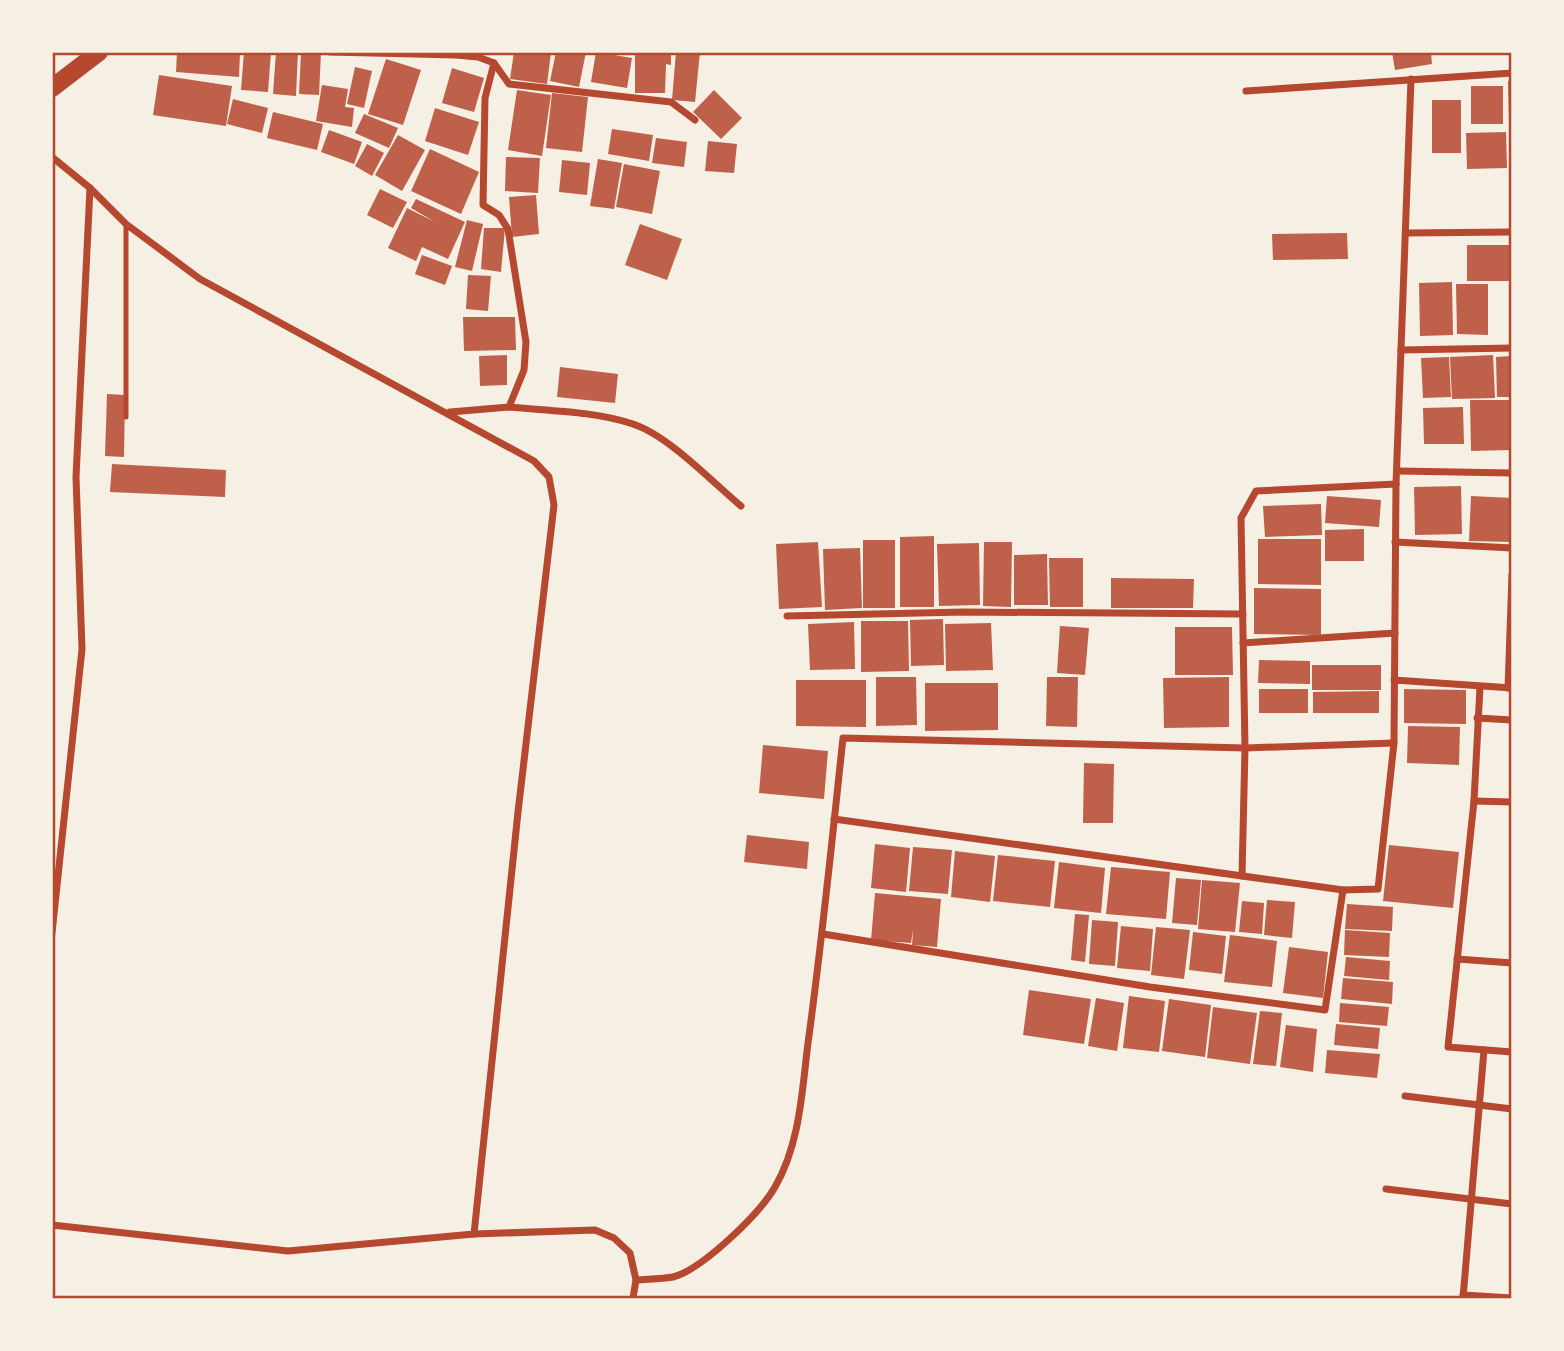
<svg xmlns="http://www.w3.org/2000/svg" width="1564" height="1351" viewBox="0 0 1564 1351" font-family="'Nunito Sans',sans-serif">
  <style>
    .building { fill: #bf614a }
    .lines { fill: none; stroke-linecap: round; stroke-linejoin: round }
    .service { stroke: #b5482f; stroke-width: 5 }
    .minor { stroke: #b5482f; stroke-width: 7 }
    .primary { stroke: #b5482f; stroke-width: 18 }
    .neatline { fill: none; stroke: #b5482f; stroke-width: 2.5 }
  </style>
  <rect width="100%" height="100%" fill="#f6efe4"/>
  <g class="building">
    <path d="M177 52H240L239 77 176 72Z"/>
    <path d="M244 52H271L268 92 241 90Z"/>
    <path d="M276 52H298L296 96 273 94Z"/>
    <path d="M301 52H321L319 95 299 94Z"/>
    <path d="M514 52 551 53 547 84 510 79Z"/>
    <path d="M556 52H586L579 87 550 81Z"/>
    <path d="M596 52 632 58 627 88 591 82Z"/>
    <path d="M635 52H671V65L666 64 665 93H635Z"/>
    <path d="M676 52H700L695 102 672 100Z"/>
    <path d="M1392 52H1431L1432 64 1395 70Z"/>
    <path d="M386 59 421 70 403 125 368 114Z"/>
    <path d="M355 67 372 71 364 108 347 104Z"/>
    <path d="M452 68 484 78 474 112 442 103Z"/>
    <path d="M159 75 232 86 226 126 153 115Z"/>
    <path d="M1508 81H1512V119H1509Z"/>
    <path d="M322 85 348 89 345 107 354 108 352 127 316 121Z"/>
    <rect x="1471" y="86" width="32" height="38"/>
    <path d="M517 90 551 95 542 156 508 150Z"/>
    <path d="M714 90 742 118 721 139 693 112Z"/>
    <path d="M552 93 588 97 582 152 546 148Z"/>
    <path d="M233 99 268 108 262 133 227 124Z"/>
    <rect x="1432" y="100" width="29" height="53"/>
    <path d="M435 108 479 122 468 155 425 141Z"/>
    <path d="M273 112 323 124 317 150 267 138Z"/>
    <path d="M364 114 398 128 389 148 355 133Z"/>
    <path d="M612 129 653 135 649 161 608 154Z"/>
    <path d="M329 130 362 142 354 164 321 152Z"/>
    <path d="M1506 132 1507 168 1467 169 1466 133Z"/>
    <path d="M398 135 425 150 402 191 375 175Z"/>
    <path d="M656 138 687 142 684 167 652 163Z"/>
    <path d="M708 141 737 144 734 173 705 171Z"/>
    <path d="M367 144 384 153 372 176 355 166Z"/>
    <path d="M430 149 479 172 461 214 411 191Z"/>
    <path d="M506 157 540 158 538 193 505 191Z"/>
    <path d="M598 159 622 163 614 209 590 206Z"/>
    <path d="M562 160 590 163 587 195 559 192Z"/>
    <path d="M624 164 660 171 652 214 616 207Z"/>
    <path d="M380 189 407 202 393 228 367 215Z"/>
    <path d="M536 195 539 234 512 237 509 197Z"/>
    <path d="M416 199 465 222 448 259 422 247 416 261 388 248 407 208 435 222 411 208Z"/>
    <path d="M467 220 483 224 472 271 455 267Z"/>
    <path d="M640 224 682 239 667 280 625 265Z"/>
    <path d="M484 228H505L501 272 481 269Z"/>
    <path d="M1347 233 1348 259 1273 260 1272 234Z"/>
    <rect x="1467" y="245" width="45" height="36"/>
    <path d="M422 255 452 266 445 285 415 274Z"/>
    <path d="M468 275 491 276 488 311 466 309Z"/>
    <path d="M1452 282 1453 335 1420 336 1419 283Z"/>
    <path d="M1456 284H1488V335L1457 334Z"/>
    <path d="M463 317H515L516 350 464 351Z"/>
    <path d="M507 355V385L480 386 479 356Z"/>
    <path d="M1493 355 1495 398 1452 399 1450 357Z"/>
    <path d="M1512 356V397H1497L1496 357Z"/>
    <path d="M1449 357 1451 397 1423 398 1421 358Z"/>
    <path d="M560 367 618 374 615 403 557 397Z"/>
    <path d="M107 394 125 395 124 457 105 456Z"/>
    <path d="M1470 400H1512V450L1471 451Z"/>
    <path d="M1463 407 1464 444H1424L1423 408Z"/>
    <path d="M112 464 226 470 225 497 110 492Z"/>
    <path d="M1461 486 1462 534 1415 535 1414 487Z"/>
    <path d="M1327 496 1381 500 1379 527 1325 523Z"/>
    <path d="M1471 496 1512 498V542L1469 541Z"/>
    <path d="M1321 504 1322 535 1265 537 1263 506Z"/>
    <path d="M1364 529V561H1325V530Z"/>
    <path d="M934 536V607H900V537Z"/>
    <path d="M1258 539H1321V585L1258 584Z"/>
    <rect x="863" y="540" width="32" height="68"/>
    <path d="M818 542 822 607 779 609 776 544Z"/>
    <path d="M984 542H1012L1011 607 983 606Z"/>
    <path d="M979 543 980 605 939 606 937 544Z"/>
    <path d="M860 548 862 608 825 610 823 549Z"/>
    <path d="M1047 554 1048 605H1014V555Z"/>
    <path d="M1049 558H1083V607H1050Z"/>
    <path d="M1111 578 1194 579 1193 608H1111Z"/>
    <path d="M1254 588 1321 589V635L1254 634Z"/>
    <path d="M943 619 944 665 911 666 910 620Z"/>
    <path d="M861 621H908L909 671 861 672Z"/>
    <path d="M854 622 855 669 810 670 808 624Z"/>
    <path d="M991 623 993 670 946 671 945 624Z"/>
    <path d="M1060 626 1089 628 1085 675 1057 673Z"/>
    <path d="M1175 627H1232L1233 675H1175Z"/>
    <path d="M1259 660 1310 661V684L1258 683Z"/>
    <rect x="1312" y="665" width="69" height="25"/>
    <path d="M876 677H916L917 725 876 726Z"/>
    <path d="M1047 677H1078L1077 727 1046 726Z"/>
    <path d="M1229 677V727L1164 728 1163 678Z"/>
    <path d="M796 680H866V727L796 726Z"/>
    <path d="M925 683H998V730L925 731Z"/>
    <rect x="1259" y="689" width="49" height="24"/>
    <path d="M1404 689 1466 690V724L1404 723Z"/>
    <path d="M1379 691V713H1313V692Z"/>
    <path d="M1408 726 1460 727 1459 765 1407 763Z"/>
    <path d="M763 745 828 751 824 799 759 793Z"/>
    <path d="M1084 763 1114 764 1113 823H1083Z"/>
    <path d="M747 835 809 842 807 869 744 862Z"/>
    <path d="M875 844 910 848 906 892 871 888Z"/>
    <path d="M1389 845 1459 852 1453 908 1383 901Z"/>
    <path d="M913 847 952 850 948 894 909 891Z"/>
    <path d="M955 851 995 856 990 902 951 897Z"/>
    <path d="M998 855 1055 861 1050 907 993 901Z"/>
    <path d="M1059 862 1105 868 1101 913 1054 908Z"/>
    <path d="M1111 867 1170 872 1166 919 1106 914Z"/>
    <path d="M1176 878 1201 880 1197 925 1172 923Z"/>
    <path d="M1202 880 1240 883 1235 932 1198 929Z"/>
    <path d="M875 893 941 899 937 947 912 945 913 930 911 943 871 940Z"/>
    <path d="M1267 900 1295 902 1292 938 1264 935Z"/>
    <path d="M1242 901 1264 903 1262 934 1239 932Z"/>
    <path d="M1347 904 1393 907 1392 931 1345 929Z"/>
    <path d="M1075 914 1089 915 1085 962 1071 960Z"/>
    <path d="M1092 920 1118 922 1115 966 1089 964Z"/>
    <path d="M1121 926 1153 929 1150 971 1117 968Z"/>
    <path d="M1156 927 1190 930 1184 979 1151 975Z"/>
    <path d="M1345 930 1390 933 1389 957 1344 955Z"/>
    <path d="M1193 932 1226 936 1222 974 1189 970Z"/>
    <path d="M1230 935 1277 941 1272 987 1224 982Z"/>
    <path d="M1289 947 1328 952 1323 998 1283 993Z"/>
    <path d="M1346 957 1390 961 1389 980 1344 976Z"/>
    <path d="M1343 978 1393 982 1392 1004 1341 999Z"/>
    <path d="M1029 990 1091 999 1084 1044 1023 1035Z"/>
    <path d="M1129 996 1165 1001 1159 1052 1123 1048Z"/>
    <path d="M1096 998 1124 1003 1117 1051 1088 1046Z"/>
    <path d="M1169 999 1211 1005 1205 1057 1162 1051Z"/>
    <path d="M1340 1003 1389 1007 1387 1026 1339 1022Z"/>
    <path d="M1213 1007 1257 1013 1250 1064 1207 1058Z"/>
    <path d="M1260 1011 1282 1013 1276 1066 1253 1064Z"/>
    <path d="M1336 1024 1380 1028 1378 1049 1334 1045Z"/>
    <path d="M1286 1025 1317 1029 1313 1072 1280 1067Z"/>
    <path d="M1327 1050 1380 1054 1377 1078 1325 1073Z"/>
  </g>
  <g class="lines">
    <path class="service" d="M126 224V417"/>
    <g class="minor">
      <path d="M330 52 456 55 478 57 494 63 485 98 483 205 499 215 508 229 526 342 524 370 509 407 450 412"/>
      <path d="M494 63 509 84 671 102 695 120"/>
      <path d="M1246 91 1512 73"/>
      <path d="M52 157 90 188 126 224 200 279 534 461 549 477 554 505 518 812 474 1234"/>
      <path d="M1406 233 1512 232"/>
      <path d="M1401 350 1512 348"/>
      <path d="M509 407C550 411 594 411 633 424 669 436 711 481 741 506"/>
      <path d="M1398 471 1512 473"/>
      <path d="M1395 542 1512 548"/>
      <path d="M787 616 964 612 1243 614"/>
      <path d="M1243 643 1395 633"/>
      <path d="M1394 680 1512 688"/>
      <path d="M1480 687 1474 801 1448 1047 1512 1052"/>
      <path d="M1508 688 1512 575"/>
      <path d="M1477 718 1512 720"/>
      <path d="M1474 801 1512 802"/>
      <path d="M834 819 1343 890 1378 889 1394 743 1396 484 1411 79"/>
      <path d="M1242 876 1245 748 1241 518 1256 491 1396 484"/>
      <path d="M52 933 82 649 76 477 90 188"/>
      <path d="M823 934 1150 987 1325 1010 1343 890"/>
      <path d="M1457 959 1512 963"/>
      <path d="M1405 1096 1512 1109"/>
      <path d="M1386 1189 1512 1204"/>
      <path d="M52 1225 288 1251 474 1234 595 1230 614 1238 630 1253 636 1280C648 1279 661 1279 673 1277 703 1269 760 1213 775 1187 800 1144 802 1091 808 1043 822 942 832 840 843 738L1245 748 1394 743"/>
      <path d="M1463 1295 1512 1298"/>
      <path d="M633 1298 636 1280"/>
      <path d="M1463 1298 1484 1050"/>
    </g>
    <path class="primary" d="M52 88 99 52"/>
  </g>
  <rect width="1564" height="1351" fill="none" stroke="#f6efe4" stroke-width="108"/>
  <rect x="54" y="54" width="1456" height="1243" class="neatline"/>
</svg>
